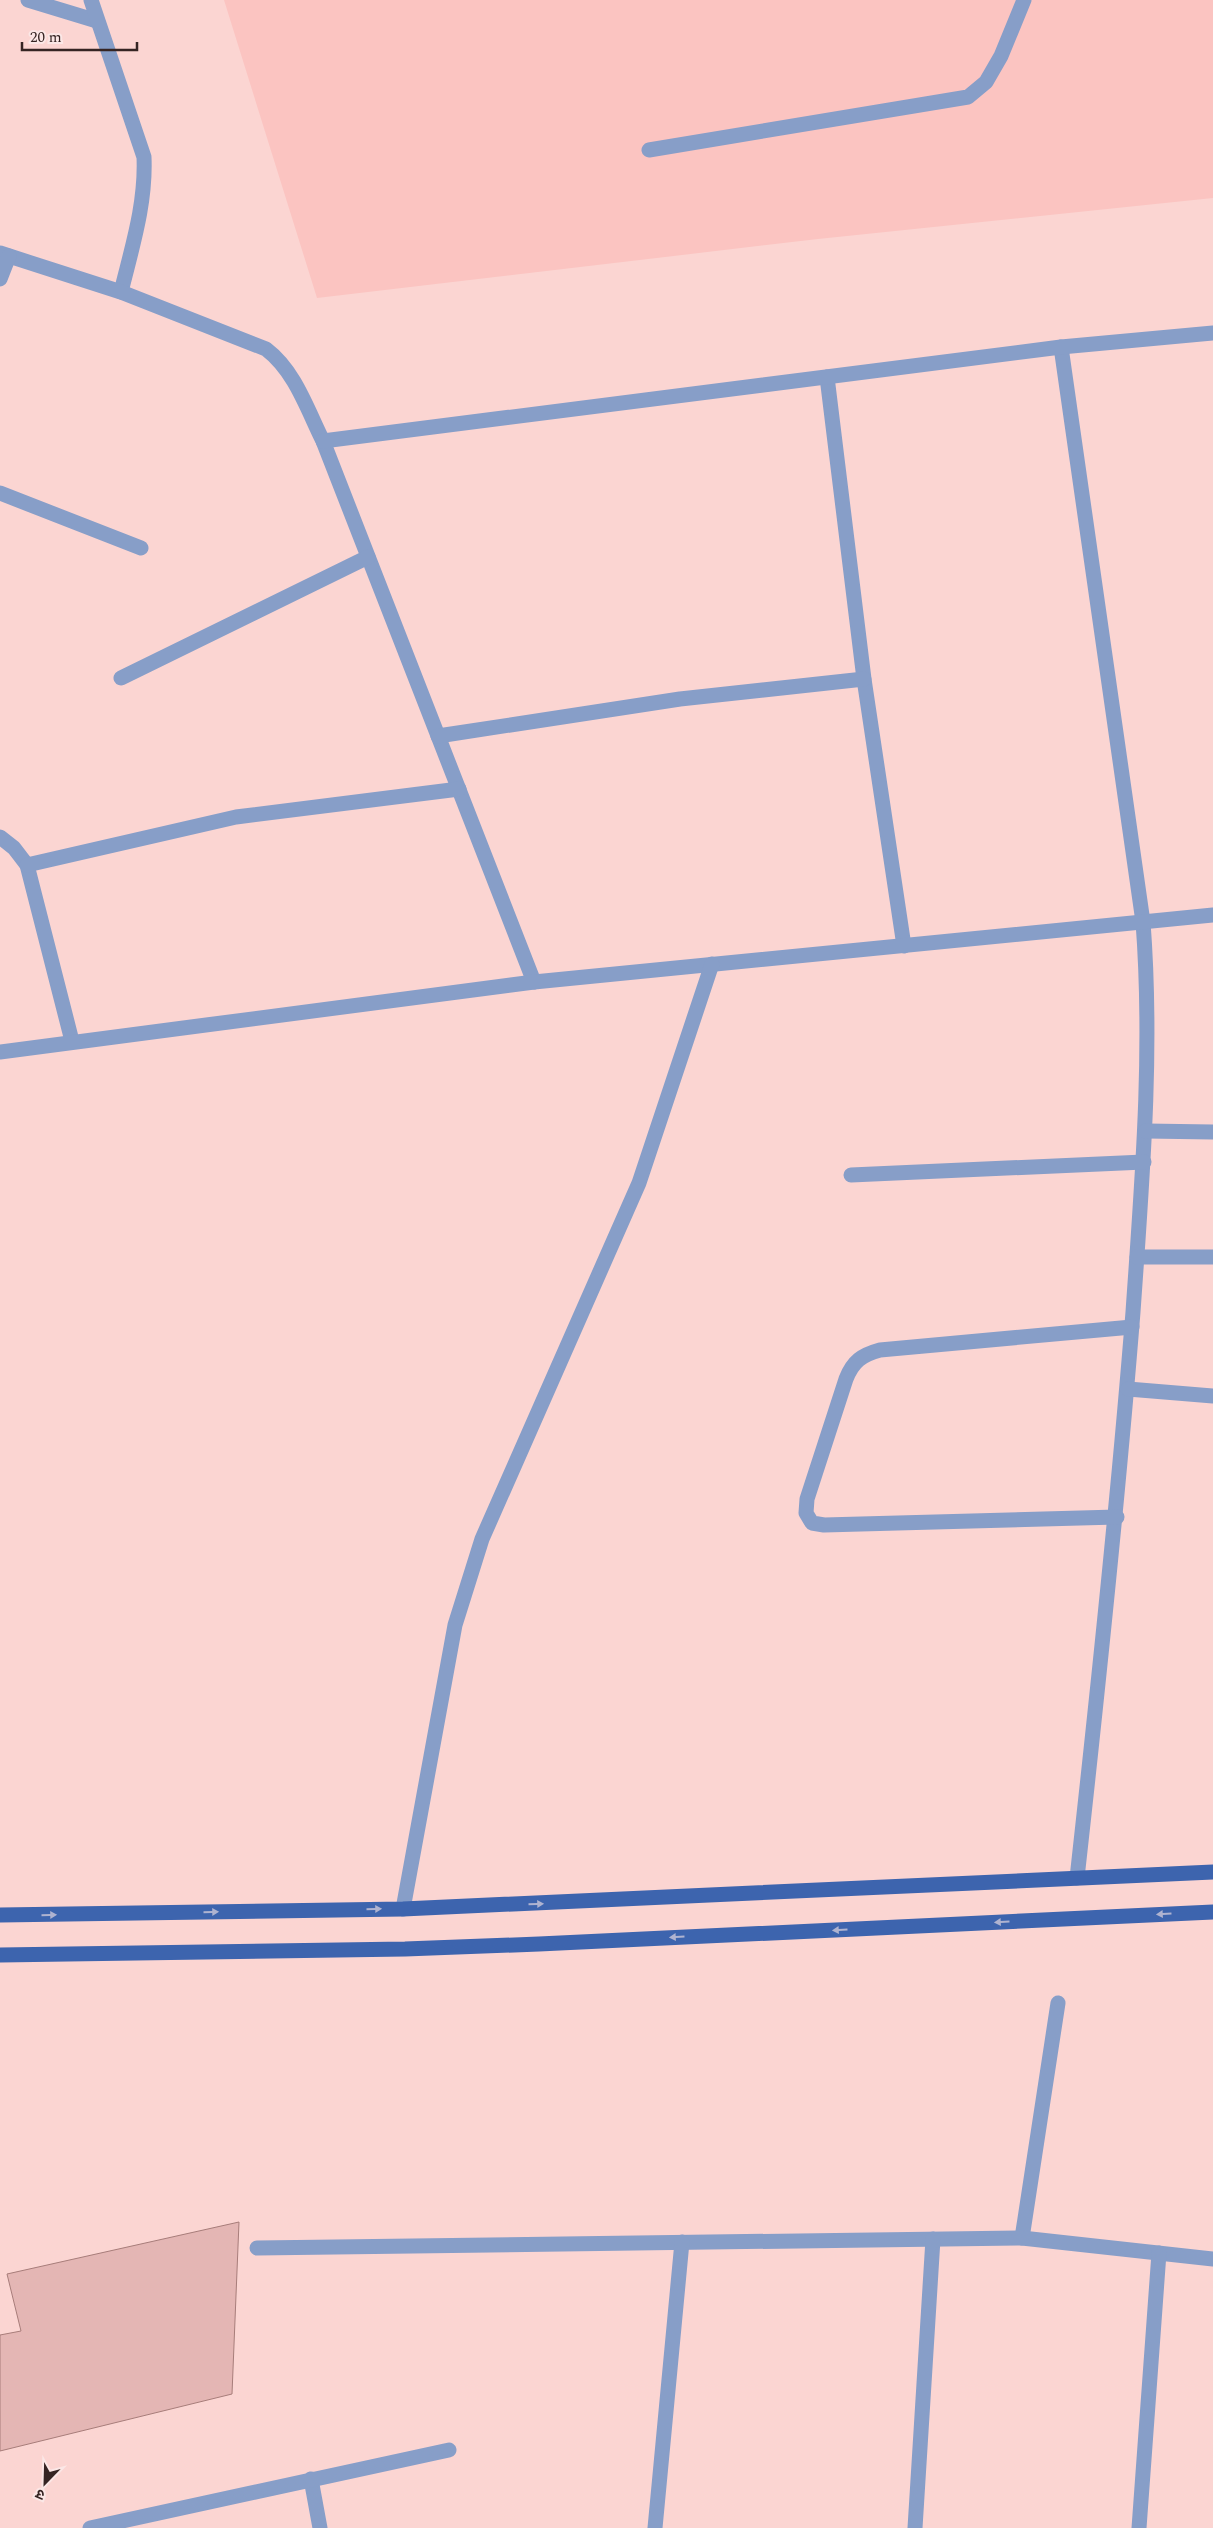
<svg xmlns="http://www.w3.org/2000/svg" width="1213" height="2528" viewBox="0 0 1213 2528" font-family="Spectral,'Noto Sans Devanagari',serif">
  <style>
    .built { fill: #fbc4c1 }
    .building { fill: #e4b6b4; stroke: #a77d7a }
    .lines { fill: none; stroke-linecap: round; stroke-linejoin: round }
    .minor { stroke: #879ec8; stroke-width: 15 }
    .major { stroke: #3d64ae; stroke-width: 15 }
    .oneway { fill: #afb3d0 }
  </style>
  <rect width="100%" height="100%" fill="#fbd5d2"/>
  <path class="built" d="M224 0H1213V198L818 239 317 298Z"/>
  <path class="building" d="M239 2222 232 2394 0 2451V2335L21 2331 7 2274Z"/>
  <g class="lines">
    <g class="minor">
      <path d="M28 0 97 21"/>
      <path d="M91 0 144 157C146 204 132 247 121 292"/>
      <path d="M649 150 968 97 986 82 1001 56 1024 0"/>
      <path d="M0 253 121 292 266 349C295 371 307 409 323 441L534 982"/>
      <path d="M0 279 9 256"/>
      <path d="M1061 347 1143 922C1153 1052 1142 1182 1133 1312 1118 1501 1098 1689 1077 1878"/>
      <path d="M827 377 864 679 904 946"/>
      <path d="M323 441 1061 347 1213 333"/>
      <path d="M0 493 141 548"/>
      <path d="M121 678 368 557"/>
      <path d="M438 736 680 699 864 679"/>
      <path d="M0 837 14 848 27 865 72 1041"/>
      <path d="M27 865 236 817 459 789"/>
      <path d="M0 1052 534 982 1213 915"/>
      <path d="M1146 1131 1213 1132"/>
      <path d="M851 1175 1144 1162"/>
      <path d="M1137 1257H1213"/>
      <path d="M1128 1389 1213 1396"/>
      <path d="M1117 1517 824 1525 812 1523 806 1513 807 1499 846 1379C853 1361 862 1355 880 1350L1132 1327"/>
      <path d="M403 1909 455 1625 482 1539 639 1183 712 964"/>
      <path d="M1022 2238 1058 2003"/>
      <path d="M257 2248 1022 2238 1213 2259"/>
      <path d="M311 2479 320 2528"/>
      <path d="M90 2528 449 2450"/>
      <path d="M655 2528 682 2242"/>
      <path d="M915 2528 933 2239"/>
      <path d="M1139 2528 1159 2253"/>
    </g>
    <g class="major">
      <path d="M0 1915 403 1909 1213 1872"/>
      <path d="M0 1955 405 1949 539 1944 1213 1912"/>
    </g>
  </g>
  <defs><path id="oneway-solid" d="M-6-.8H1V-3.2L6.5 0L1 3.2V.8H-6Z" transform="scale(1.25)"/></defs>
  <g class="oneway">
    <use href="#oneway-solid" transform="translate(536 1904) rotate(-2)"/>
    <use href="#oneway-solid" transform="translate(374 1909) rotate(-1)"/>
    <use href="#oneway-solid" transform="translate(211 1912) rotate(-1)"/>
    <use href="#oneway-solid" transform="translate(1164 1914) rotate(177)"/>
    <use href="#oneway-solid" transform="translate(49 1915) rotate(-1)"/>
    <use href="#oneway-solid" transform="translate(1002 1922) rotate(177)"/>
    <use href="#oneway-solid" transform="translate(840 1930) rotate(177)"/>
    <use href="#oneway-solid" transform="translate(677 1937) rotate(177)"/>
  </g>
  <g transform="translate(45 2483) rotate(203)" stroke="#fbe7e6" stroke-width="4" paint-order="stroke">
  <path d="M0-4L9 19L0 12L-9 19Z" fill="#352423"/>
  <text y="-8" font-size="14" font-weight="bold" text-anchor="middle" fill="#352423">उ</text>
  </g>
  <path d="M22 42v8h115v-8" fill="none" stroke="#352423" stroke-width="2.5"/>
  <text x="30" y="42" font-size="15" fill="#352423" stroke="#fbe7e6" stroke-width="4" paint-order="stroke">20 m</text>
</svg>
